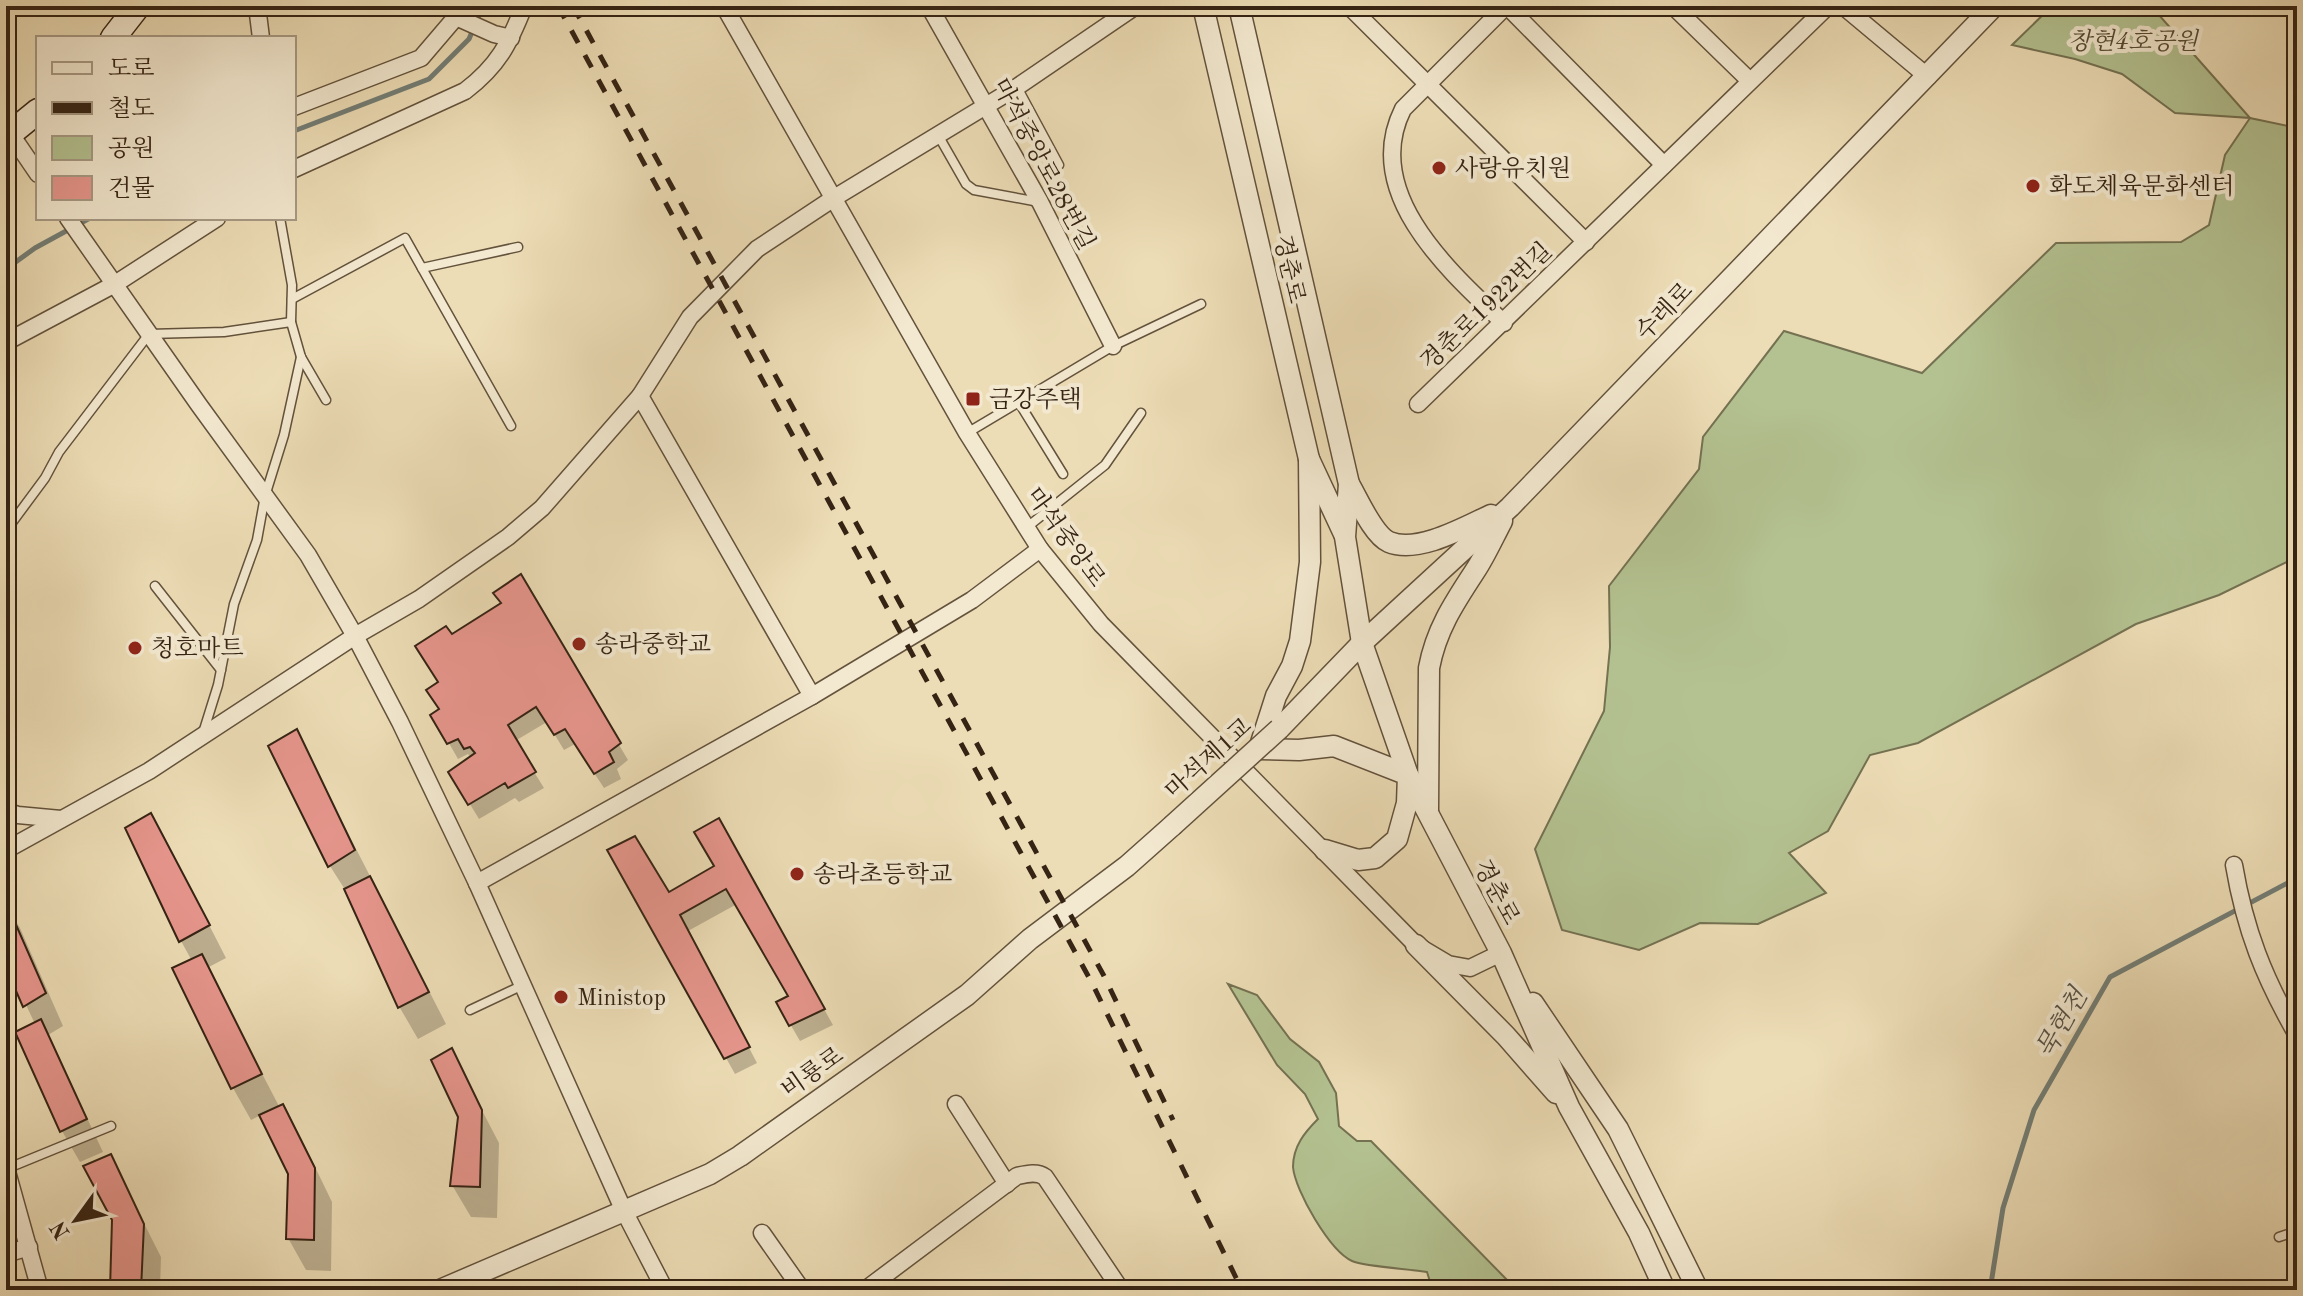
<svg xmlns="http://www.w3.org/2000/svg" width="2303" height="1296" viewBox="0 0 2303 1296" font-family="'Old Standard TT','Noto Serif KR',serif">
  <style>
    .green { fill: #b4c291; stroke: #747252; stroke-width: 2 }
    .shadow { fill: #0003 }
    .lines { fill: none; stroke-linecap: round; stroke-linejoin: round }
    .stream { stroke: #737e76; stroke-width: 5 }
    .building { fill: #e7968d; stroke: #352314; stroke-width: 2 }
    .service-casing { stroke: #63523c; stroke-width: 11 }
    .minor-casing { stroke: #63523c; stroke-width: 19 }
    .tertiary-casing { stroke: #63523c; stroke-width: 23 }
    .secondary-casing { stroke: #352314; stroke-width: 27 }
    .service { stroke: #f3e9d0; stroke-width: 8 }
    .minor { stroke: #f3e9d0; stroke-width: 16 }
    .tertiary { stroke: #f3e9d0; stroke-width: 20 }
    .secondary { stroke: #f3e9d0; stroke-width: 24 }
    .rail { stroke: #352314; stroke-width: 5; stroke-dasharray: 14 14; stroke-linecap: butt }
    .tertiary-bridge-casing { stroke: #63523c; stroke-width: 23; stroke-linecap: butt }
    .tertiary-bridge { stroke: #f3e9d0; stroke-width: 20 }
    .poi-dot { fill: #8f2418; stroke: #f3e9d0; stroke-width: 3 }
    .labels { text-anchor: middle; stroke-width: 8; stroke-linejoin: round; paint-order: stroke }
    .park-label { font-size: 24px; font-style: italic; fill: #554b33; stroke: #f3e9d0 }
    .street-label { font-size: 24px; fill: #352314; stroke: #f3e9d0 }
    .poi-label { font-size: 24px; fill: #352314; stroke: #f3e9d0; text-anchor: start }
    .water-label { font-size: 26px; font-style: italic; fill: #545045; stroke: #f3e9d0 }
  </style>
  <rect width="100%" height="100%" fill="#edddb6"/>
  <filter id="stains"><feTurbulence type="fractalNoise" baseFrequency=".0025" numOctaves="4"/><feColorMatrix values="0 0 0 0 .2 0 0 0 0 .09 0 0 0 0 .02 0 0 0 .5 -.17"/></filter>
  <radialGradient id="worn" r=".72"><stop offset=".6" stop-color="#630" stop-opacity="0"/><stop offset="1" stop-color="#630" stop-opacity=".3"/></radialGradient>
  <g class="green">
    <path d="M2052 6H2151L2250 118 2297 128V557L2219 595 2136 624 1918 743 1870 755 1828 831 1789 853 1826 893 1758 924 1700 923 1639 950 1562 930 1535 849 1604 711 1610 647 1609 586 1699 469 1703 437 1784 331 1922 373 2056 243 2181 242 2209 225 2225 155 2250 118 2175 113 2122 74 2075 59 2012 45Z"/>
    <path d="M1228 984 1257 995 1290 1039 1319 1062 1336 1093 1339 1126 1357 1141H1371L1511 1284V1290H1430L1432 1288 1427 1272C1411 1269 1366 1267 1352 1261 1330 1251 1295 1191 1293 1167 1293 1146 1305 1132 1318 1119L1305 1094 1277 1065Z"/>
  </g>
  <g class="shadow">
    <path d="M520 577 628 760 617 769 621 779 604 788 575 744 564 750 547 722 515 741 544 788 519 802 515 798 479 819 451 773 471 758 468 754 458 759 433 715 441 710 440 683 452 637 502 605Z"/>
    <path d="M296 732 446 1024 418 1039 400 1008 349 896 330 866Z"/>
    <path d="M718 821 833 1025 800 1041 778 1003 791 997 737 904 688 931 757 1063 735 1074 610 850 669 895 716 867Z"/>
    <path d="M169 847 226 958 207 968 280 1108 282 1106 301 1138 332 1202 331 1271 306 1270 288 1238 290 1174 261 1115 251 1120 233 1088 192 961 181 941Z"/>
    <path d="M6 904 20 928 63 1026 48 1035 103 1152 80 1162 62 1131 35 1024 6 962Z"/>
    <path d="M451 1051 499 1143 497 1218 471 1217 452 1185 460 1117Z"/>
    <path d="M110 1156 161 1257 160 1290H112L114 1219Z"/>
  </g>
  <g class="lines">
    <g class="stream">
      <path d="M294 131 429 79 469 39 483 6"/>
      <path d="M6 269 35 248 90 218"/>
      <path d="M1990 1290 2003 1208 2034 1110 2110 977 2297 878"/>
    </g>
  </g>
  <g class="building">
    <path d="M521 574 621 743 609 752 614 762 594 774 565 729 554 735 536 707 508 725 536 772 508 788 505 783 468 805 448 772 475 753 470 747 464 749 458 739 447 744 430 715 439 709 426 690 438 682 415 646 446 626 452 634 501 603 493 593Z"/>
    <path d="M297 729 355 850 328 867 268 746Z"/>
    <path d="M151 813 210 925 179 942 125 828Z"/>
    <path d="M719 818 825 1009 789 1026 776 1002 788 996 726 889 680 915 750 1047 724 1059 607 850 635 836 669 892 714 866 694 832Z"/>
    <path d="M370 876 429 992 398 1008 344 889Z"/>
    <path d="M6 902 46 993 23 1007 6 968Z"/>
    <path d="M202 954 262 1074 231 1089 172 968Z"/>
    <path d="M41 1019 87 1119 60 1132 15 1032Z"/>
    <path d="M452 1048 482 1110 480 1187 450 1186 458 1117 431 1060Z"/>
    <path d="M283 1104 315 1168 314 1240 286 1239 288 1174 259 1115Z"/>
    <path d="M111 1154 144 1224 141 1290H110L112 1220 83 1166Z"/>
  </g>
  <g class="lines">
    <defs>
      <g id="service">
        <path d="M1017 87 1059 165"/>
        <path d="M938 135 966 184 974 190 1039 202"/>
        <path d="M280 218 292 285 291 322 301 357 326 400"/>
        <path d="M422 268 518 247"/>
        <path d="M292 299 405 238 511 426"/>
        <path d="M1018 401 1063 474"/>
        <path d="M967 433 1113 346 1201 304"/>
        <path d="M8 528 45 478 59 452 149 334 224 332 291 322"/>
        <path d="M1026 528 1105 465 1141 413"/>
        <path d="M155 586 221 670"/>
        <path d="M203 733 218 685 234 604 257 540 265 496 284 435 301 357"/>
        <path d="M470 1010 523 985"/>
        <path d="M6 1169 111 1126"/>
        <path d="M2279 1237 2297 1231"/>
      </g>
      <g id="minor">
        <path d="M257 6 261 38"/>
        <path d="M724 6 967 433 1040 549 1101 624 1416 945 1448 964 1470 968 1501 953"/>
        <path d="M929 6 1040 202 1113 346"/>
        <path d="M1349 6 1586 242"/>
        <path d="M1507 6 1664 165"/>
        <path d="M1673 6 1750 81"/>
        <path d="M1843 6 1928 77"/>
        <path d="M456 17 494 34 511 38"/>
        <path d="M294 107 421 58 456 17 457 6"/>
        <path d="M6 127 38 174"/>
        <path d="M294 169 465 91C498 66 509 44 524 6"/>
        <path d="M68 218 199 405 308 555 355 636 400 722 477 883 623 1209 665 1290"/>
        <path d="M1504 323C1449 271 1361 193 1403 109L1506 6"/>
        <path d="M6 342 115 284 217 218"/>
        <path d="M1418 404 1828 6"/>
        <path d="M812 696 972 600 1040 549"/>
        <path d="M6 811 18 815 61 819"/>
        <path d="M6 850 149 771 355 636 419 599 508 537 542 508 640 396 690 317 757 249 834 198 1017 87 1136 6"/>
        <path d="M2234 865C2245 930 2264 978 2297 1035"/>
        <path d="M477 883 812 696 640 396"/>
        <path d="M956 1104 1007 1184"/>
        <path d="M6 1168 40 1290"/>
        <path d="M762 1233 802 1290"/>
        <path d="M6 1254 29 1247"/>
        <path d="M865 1290 1017 1176C1026 1174 1037 1171 1045 1177L1121 1290"/>
      </g>
      <g id="tertiary">
        <path d="M1203 6 1309 459 1344 534"/>
        <path d="M1239 6 1349 484 1345 537 1362 643 1408 775 1501 953 1569 1107 1639 1233 1665 1290"/>
        <path d="M1309 459 1310 562 1300 641 1292 666 1276 696 1259 749 1299 750 1334 746 1408 775 1407 803 1397 839 1375 858 1358 860 1325 850"/>
        <path d="M1349 484C1358 499 1373 535 1389 542 1418 554 1465 527 1491 515"/>
        <path d="M1279 729 1362 643 1510 507 1994 6"/>
        <path d="M1428 810 1429 668C1436 630 1454 603 1475 571 1485 556 1493 538 1502 521"/>
        <path d="M1416 945 1506 1036 1556 1093"/>
        <path d="M1533 1003 1618 1129 1698 1290"/>
        <path d="M440 1290 710 1174 740 1156 967 995 1030 939 1127 866 1172 826"/>
      </g>
      <g id="secondary">
        <path d="M113 38 138 6"/>
        <path d="M6 137 38 111"/>
      </g>
    </defs>
    <use href="#service" class="service-casing"/>
    <use href="#minor" class="minor-casing"/>
    <use href="#tertiary" class="tertiary-casing"/>
    <use href="#secondary" class="secondary-casing"/>
    <use href="#service" class="service"/>
    <use href="#minor" class="minor"/>
    <use href="#tertiary" class="tertiary"/>
    <use href="#secondary" class="secondary"/>
    <g class="rail">
      <path d="M558 6 1092 983 1242 1290"/>
      <path d="M573 6 1104 976 1173 1120"/>
    </g>
    <defs>
      <path id="tertiary-bridge" d="M1172 826 1279 729"/>
    </defs>
    <use href="#tertiary-bridge" class="tertiary-bridge-casing"/>
    <use href="#tertiary-bridge" class="tertiary-bridge"/>
  </g>
  <g class="poi-dot">
    <circle cx="1439" cy="168" r="8"/>
    <circle cx="2033" cy="186" r="8"/>
    <rect x="965" y="391" width="16" height="16" rx="4"/>
    <circle cx="579" cy="644" r="8"/>
    <circle cx="135" cy="648" r="8"/>
    <circle cx="797" cy="874" r="8"/>
    <circle cx="561" cy="997" r="8"/>
  </g>
  <g class="labels">
    <g class="park-label">
      <text x="2133" y="49">창현4호공원</text>
    </g>
    <g class="street-label">
      <text transform="translate(1044 164) rotate(62)" y="8">마석중앙로28번길</text>
      <text transform="translate(1290 269) rotate(77)" y="8">경춘로</text>
      <text transform="translate(1486 306) rotate(-44)" y="8">경춘로1922번길</text>
      <text transform="translate(1664 311) rotate(-46)" y="8">수레로</text>
      <text transform="translate(1066 537) rotate(54)" y="8">마석중앙로</text>
      <text transform="translate(1208 758) rotate(-42)" y="8">마석제1교</text>
      <text transform="translate(1497 892) rotate(62)" y="8">경춘로</text>
      <text transform="translate(812 1072) rotate(-35)" y="8">비룡로</text>
    </g>
    <g class="poi-label">
      <text x="1455" y="176">사랑유치원</text>
      <text x="2049" y="194">화도체육문화센터</text>
      <text x="989" y="407">금강주택</text>
      <text x="595" y="652">송라중학교</text>
      <text x="151" y="656">청호마트</text>
      <text x="813" y="882">송라초등학교</text>
      <text x="577" y="1005">Ministop</text>
    </g>
    <g class="water-label">
      <text transform="translate(2061 1023) rotate(-60)" y="9">묵현천</text>
    </g>
  </g>
  <rect width="2303" height="1296" fill="none" stroke="#edddb6" stroke-width="32"/>
  <rect x="8" y="8" width="2287" height="1280" fill="none" stroke="#352314" stroke-width="4"/>
  <rect x="16" y="16" width="2271" height="1264" fill="none" stroke="#352314" stroke-width="2"/>
  <rect x="36" y="36" width="260" height="184" fill="#f3e9d0" stroke="#a79a85" stroke-width="2"/>
  <rect x="52" y="62" width="40" height="12" fill="#f3e9d0" stroke="#a79a85" stroke-width="2"/>
  <text x="108" y="76" font-size="24" fill="#352314">도로</text>
  <rect x="52" y="102" width="40" height="12" fill="#352314" stroke="#a79a85" stroke-width="2"/>
  <text x="108" y="116" font-size="24" fill="#352314">철도</text>
  <rect x="52" y="136" width="40" height="24" fill="#b4c291" stroke="#a79a85" stroke-width="2"/>
  <text x="108" y="156" font-size="24" fill="#352314">공원</text>
  <rect x="52" y="176" width="40" height="24" fill="#e7968d" stroke="#a79a85" stroke-width="2"/>
  <text x="108" y="196" font-size="24" fill="#352314">건물</text>
  <g transform="translate(76 1220) rotate(237)" stroke="#f3e9d0" stroke-width="6" paint-order="stroke">
  <path d="M0-6L14 30L0 20L-14 30Z" fill="#352314"/>
  <text y="-12" font-size="22" font-weight="bold" text-anchor="middle" fill="#352314">N</text>
  </g>
  <rect width="100%" height="100%" filter="url(#stains)"/>
  <rect width="100%" height="100%" fill="url(#worn)"/>
</svg>
